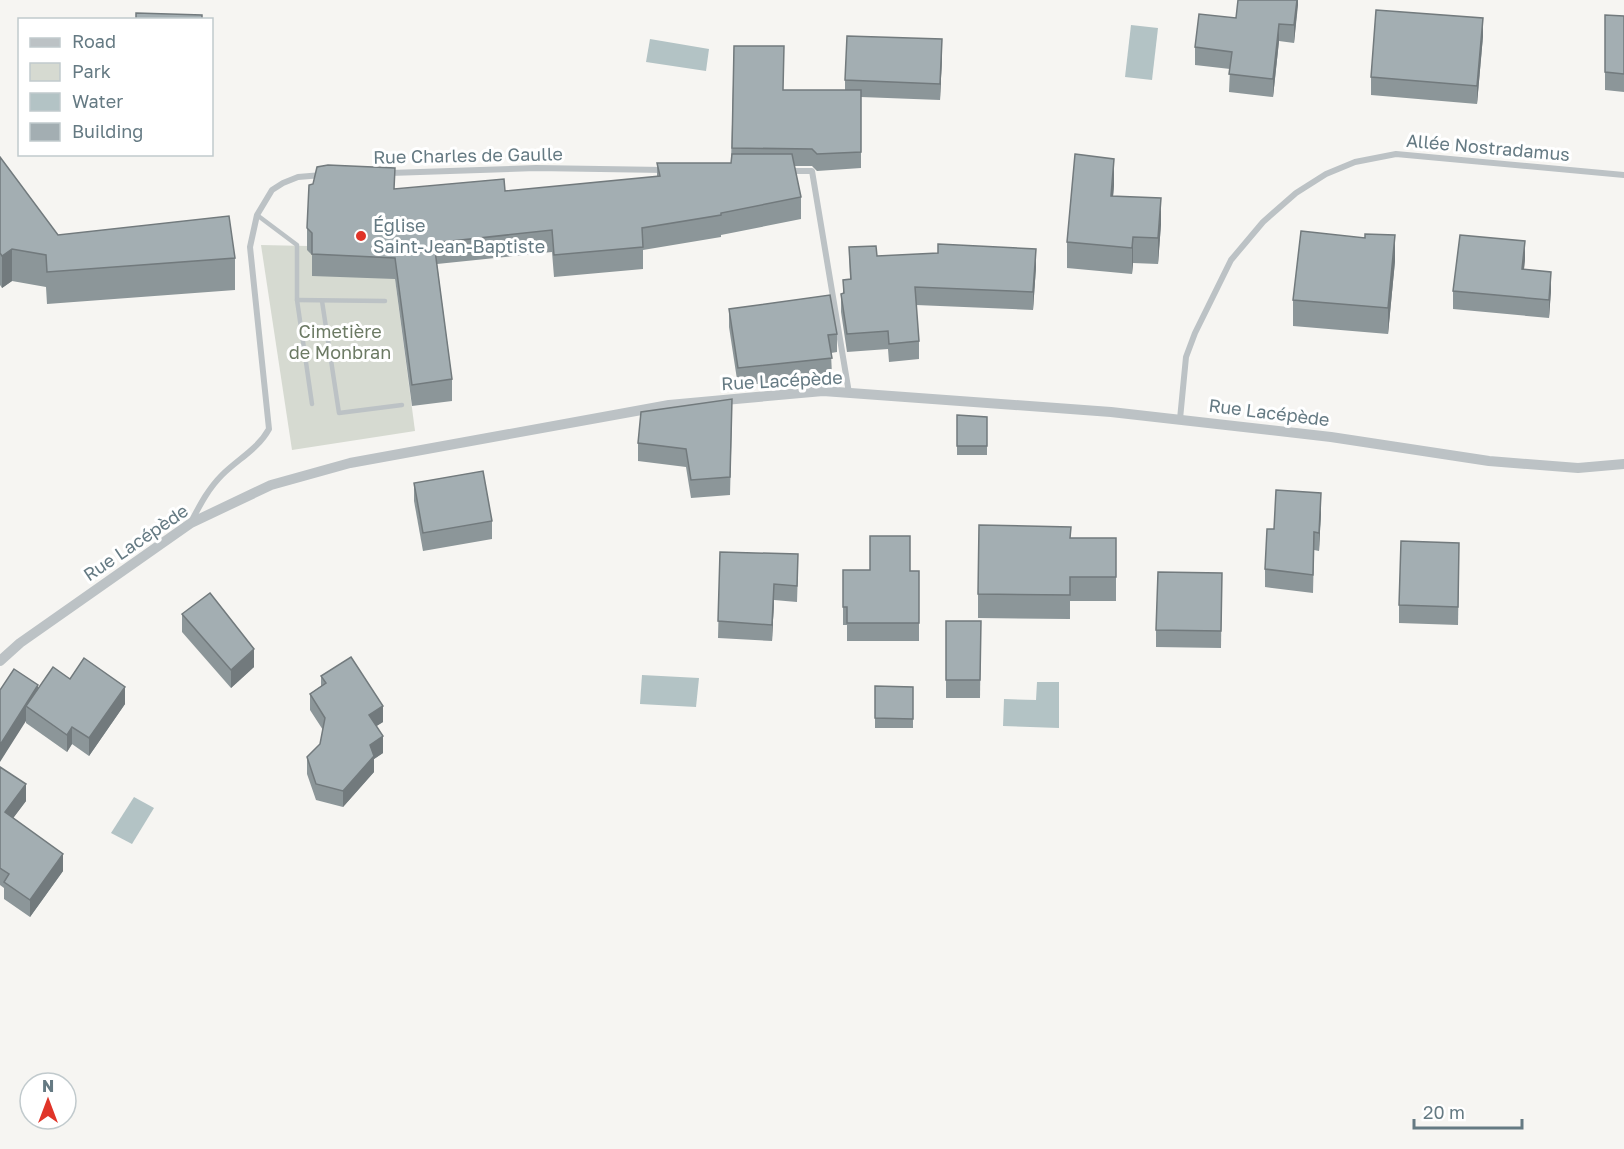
<svg xmlns="http://www.w3.org/2000/svg" width="1624" height="1149" viewBox="0 0 1624 1149" font-family="'Golos Text',sans-serif">
  <style>
    .green { fill: #d6dad1 }
    .water { fill: #b3c3c5 }
    .lines { fill: none; stroke-linecap: round; stroke-linejoin: round }
    .service { stroke: #bcc2c5; stroke-width: 4.5 }
    .minor { stroke: #bcc2c5; stroke-width: 6 }
    .tertiary { stroke: #bcc2c5; stroke-width: 10 }
    .wall { fill: #8c9699 }
    .shaded-wall { fill: #727a7d }
    .building { fill: #a3aeb2; stroke: #727a7d; stroke-width: 1.5 }
    .poi-dot { fill: #e03428; stroke: #fff; stroke-width: 2 }
    .labels { text-anchor: middle; stroke-width: 6; stroke-linejoin: round; paint-order: stroke }
    .street-label { font-size: 18px; fill: #657a83; stroke: #fff }
    .poi-label { font-size: 18px; fill: #657a83; stroke: #fff; text-anchor: start }
    .park-label { font-size: 18px; fill: #6c7a64; stroke: #fff }
  </style>
  <rect width="100%" height="100%" fill="#f6f5f2"/>
  <path class="green" d="M261 245 308 246 395 279 415 431 292 450Z"/>
  <g class="water">
    <path d="M1131 25 1158 28 1152 80 1125 77Z"/>
    <path d="M650 39 709 49 706 71 646 62Z"/>
    <path d="M642 675 699 678 696 707 640 704Z"/>
    <path d="M1037 682H1059V728L1003 726 1004 699 1036 700Z"/>
    <path d="M134 797 154 808 132 844 111 833Z"/>
  </g>
  <g class="lines">
    <g class="service">
      <path d="M257 215 297 245V300L312 404"/>
      <path d="M297 300 385 301"/>
      <path d="M322 301 339 413 402 405"/>
    </g>
    <g class="minor">
      <path d="M789 171H812L849 393"/>
      <path d="M390 173 536 168 664 170"/>
      <path d="M1180 419 1186 357 1195 333 1231 260 1263 222 1296 193 1326 174 1355 162 1396 154 1624 175"/>
      <path d="M191 522C200 505 208 489 222 475 238 459 258 449 269 429L250 247 257 215 272 190 283 183 298 177 322 175"/>
    </g>
    <path class="tertiary" d="M0 661 20 643 191 523 271 485 350 463 669 405 823 391 1111 412 1331 437 1489 461 1578 468 1624 464"/>
  </g>
  <g class="wall">
    <path d="M1298 0 1294 43 1279 41 1273 97 1229 92 1230 69 1195 65V47L1236 18Z"/>
    <path d="M1605 15 1624 16V92L1605 90Z"/>
    <path d="M1483 36 1477 104 1371 95V77Z"/>
    <path d="M734 46 783 90H845V80L942 56 940 100 861 97V168L817 171 812 166H794L801 197V219L721 235V237L643 250V269L554 277 552 252 437 264 452 379V401L412 406 395 279 312 276V255L307 250V228L395 189 505 191 657 177V163H731Z"/>
    <path d="M0 157 58 235 235 258V290L47 304 46 287 12 281 2 288 0 285Z"/>
    <path d="M1114 185 1113 196 1161 224 1158 264 1133 263 1132 274 1067 268V242Z"/>
    <path d="M1365 238 1395 261 1388 334 1293 326V300Z"/>
    <path d="M849 247 877 256 1036 267 1033 310 916 305 919 341V359L889 362 888 349 847 352 841 312V294H843V280L850 279Z"/>
    <path d="M1525 259 1524 269 1551 290 1549 318 1453 309V291Z"/>
    <path d="M729 309 837 334V352L831 353 832 376 738 386 729 327Z"/>
    <path d="M957 415 987 417V455H957Z"/>
    <path d="M732 417 730 495 691 498 686 467 638 461V443Z"/>
    <path d="M414 483 492 521V539L423 551 414 501Z"/>
    <path d="M1321 511 1319 551 1314 550 1313 593 1265 587V569L1274 529Z"/>
    <path d="M1071 538H1116V601H1070V619L978 618V594Z"/>
    <path d="M720 552 798 571 797 602 774 600 772 641 718 638Z"/>
    <path d="M1459 561 1458 625 1399 623V605Z"/>
    <path d="M843 570 919 571V641H847V625H843Z"/>
    <path d="M1222 573 1221 648 1156 647V630Z"/>
    <path d="M182 614 254 667 231 688 182 632Z"/>
    <path d="M946 621H981L980 698H946Z"/>
    <path d="M321 676 383 722 376 726 383 753 374 759V772L343 807 316 800 307 774V757L320 744 323 730 310 710V694L321 686Z"/>
    <path d="M70 679 125 704 89 756 72 744 67 752 26 723V721L0 690 38 688Z"/>
    <path d="M875 686 913 687V728H875Z"/>
    <path d="M0 767 26 801 13 818 63 871 30 917 4 899V888L0 885Z"/>
  </g>
  <g class="shaded-wall">
    <path d="M1297 0H1298V5L1294 43V25Z"/>
    <path d="M1483 18V36L1477 104V86Z"/>
    <path d="M1279 24V41L1273 97V79Z"/>
    <path d="M942 39V56L940 100V84Z"/>
    <path d="M1114 159V185L1111 222V196Z"/>
    <path d="M1161 198V224L1158 264V238Z"/>
    <path d="M1395 235V261L1388 334V308Z"/>
    <path d="M1133 237V263L1132 274V248Z"/>
    <path d="M1525 241V259L1522 287V269Z"/>
    <path d="M12 249V281L2 288V256Z"/>
    <path d="M1036 249V267L1033 310V292Z"/>
    <path d="M1551 272V290L1549 318V300Z"/>
    <path d="M1321 493V511L1319 551V533Z"/>
    <path d="M774 584V600L772 641V625Z"/>
    <path d="M254 649V667L231 688V670Z"/>
    <path d="M38 685V702L26 706V721L0 762V745Z"/>
    <path d="M125 687V704L89 756V738Z"/>
    <path d="M383 706V722L369 731V715Z"/>
    <path d="M72 727V744L67 752V735Z"/>
    <path d="M383 736V753L374 759V772L343 807V791L370 745Z"/>
    <path d="M26 784V801L5 829V812Z"/>
    <path d="M63 854V871L30 917V900Z"/>
  </g>
  <g class="building">
    <path d="M1238 0H1297L1294 25 1279 24 1273 79 1229 74 1232 52 1195 47 1199 14 1236 18Z"/>
    <path d="M1376 10 1483 18 1477 86 1371 77Z"/>
    <path d="M136 13 202 15V20H136Z"/>
    <path d="M1605 15 1624 16V74L1605 72Z"/>
    <path d="M847 36 942 39 940 84 845 80Z"/>
    <path d="M734 46H784L783 90H861V152L817 154 812 149 732 148Z"/>
    <path d="M732 154H792L801 197 721 213V215L642 228 643 247 554 255 552 230 434 243 452 379 412 385 395 258 312 254V233L307 228 309 185 313 184 317 167 328 165 395 168 394 189 504 179 505 191 660 176 657 163H731Z"/>
    <path d="M1075 154 1114 159 1111 196 1161 198 1158 238 1133 237 1132 248 1067 242Z"/>
    <path d="M0 157 58 235 229 216 235 258 47 272 46 255 12 249 2 256 0 253Z"/>
    <path d="M1301 231 1365 238V234L1395 235 1388 308 1293 300Z"/>
    <path d="M1460 235 1525 241 1522 269 1551 272 1549 300 1453 291Z"/>
    <path d="M938 244 1036 249 1033 292 915 287 919 341 889 344 888 331 847 334 841 294 844 293 843 280 851 279 849 247 876 246 877 256 938 253Z"/>
    <path d="M830 295 837 334 828 335 832 358 738 368 729 309Z"/>
    <path d="M732 399 730 477 691 480 686 449 638 443 641 412Z"/>
    <path d="M957 415 987 417V446H957Z"/>
    <path d="M483 471 492 521 423 533 414 483Z"/>
    <path d="M1276 490 1321 493 1319 533 1314 532 1313 575 1265 569 1267 529H1274Z"/>
    <path d="M979 525 1071 527 1070 538H1116V577H1070V595L978 594Z"/>
    <path d="M870 536H910V571H919V623H847V607H843V570H870Z"/>
    <path d="M1401 541 1459 543 1458 607 1399 605Z"/>
    <path d="M720 552 798 554 797 586 774 584 772 625 718 621Z"/>
    <path d="M1158 572 1222 573 1221 631 1156 630Z"/>
    <path d="M210 593 254 649 231 670 182 614Z"/>
    <path d="M946 621H981L980 680H946Z"/>
    <path d="M351 657 383 706 369 715 383 736 370 745 374 756 343 791 316 784 307 757 320 744 325 718 310 694 326 683 321 676Z"/>
    <path d="M84 658 125 687 89 738 72 727 67 735 26 706 53 667 70 679Z"/>
    <path d="M14 669 38 685 0 745V690Z"/>
    <path d="M875 686 913 687V719L875 718Z"/>
    <path d="M0 767 26 784 5 812 63 854 30 900 4 882 9 874 0 868Z"/>
  </g>
  <circle class="poi-dot" cx="361" cy="236" r="6"/>
  <g class="labels">
    <g class="street-label">
      <text transform="translate(1488 148) rotate(5)" y="6">Allée Nostradamus</text>
      <text transform="translate(468 156) rotate(-1)" y="6">Rue Charles de Gaulle</text>
      <text transform="translate(782 381) rotate(-3)" y="6">Rue Lacépède</text>
      <text transform="translate(1269 413) rotate(7)" y="6">Rue Lacépède</text>
      <text transform="translate(136 543) rotate(-34)" y="6">Rue Lacépède</text>
    </g>
    <g class="poi-label">
      <text x="373" y="232">Église<tspan x="373" dy="21">Saint-Jean-Baptiste</tspan></text>
    </g>
    <g class="park-label">
      <text x="340" y="338">Cimetière<tspan x="340" dy="21">de Monbran</tspan></text>
    </g>
  </g>
  <rect x="18" y="18" width="195" height="138" fill="#ffffff" stroke="#c1cacd" stroke-width="1.5"/>
  <rect x="30" y="38" width="30" height="9" fill="#bcc2c5" stroke="#c1cacd" stroke-width="1.5"/>
  <text x="72" y="48" font-size="18" fill="#657a83">Road</text>
  <rect x="30" y="63" width="30" height="18" fill="#d6dad1" stroke="#c1cacd" stroke-width="1.5"/>
  <text x="72" y="78" font-size="18" fill="#657a83">Park</text>
  <rect x="30" y="93" width="30" height="18" fill="#b3c3c5" stroke="#c1cacd" stroke-width="1.5"/>
  <text x="72" y="108" font-size="18" fill="#657a83">Water</text>
  <rect x="30" y="123" width="30" height="18" fill="#a3aeb2" stroke="#c1cacd" stroke-width="1.5"/>
  <text x="72" y="138" font-size="18" fill="#657a83">Building</text>
  <g transform="translate(48 1101)"><circle r="28" fill="#ffffff" stroke="#c1cacd" stroke-width="1.5"/>
  <path d="M0-4.5L10 22L0 15L-10 22Z" fill="#e03428"/>
  <text y="-9" font-size="16" font-weight="bold" text-anchor="middle" fill="#657a83">N</text>
  </g>
  <path d="M1414 1119v9h108v-9" fill="none" stroke="#657a83" stroke-width="3"/>
  <text x="1423" y="1119" font-size="18" fill="#657a83" stroke="#ffffff" stroke-width="4.5" paint-order="stroke">20 m</text>
</svg>
